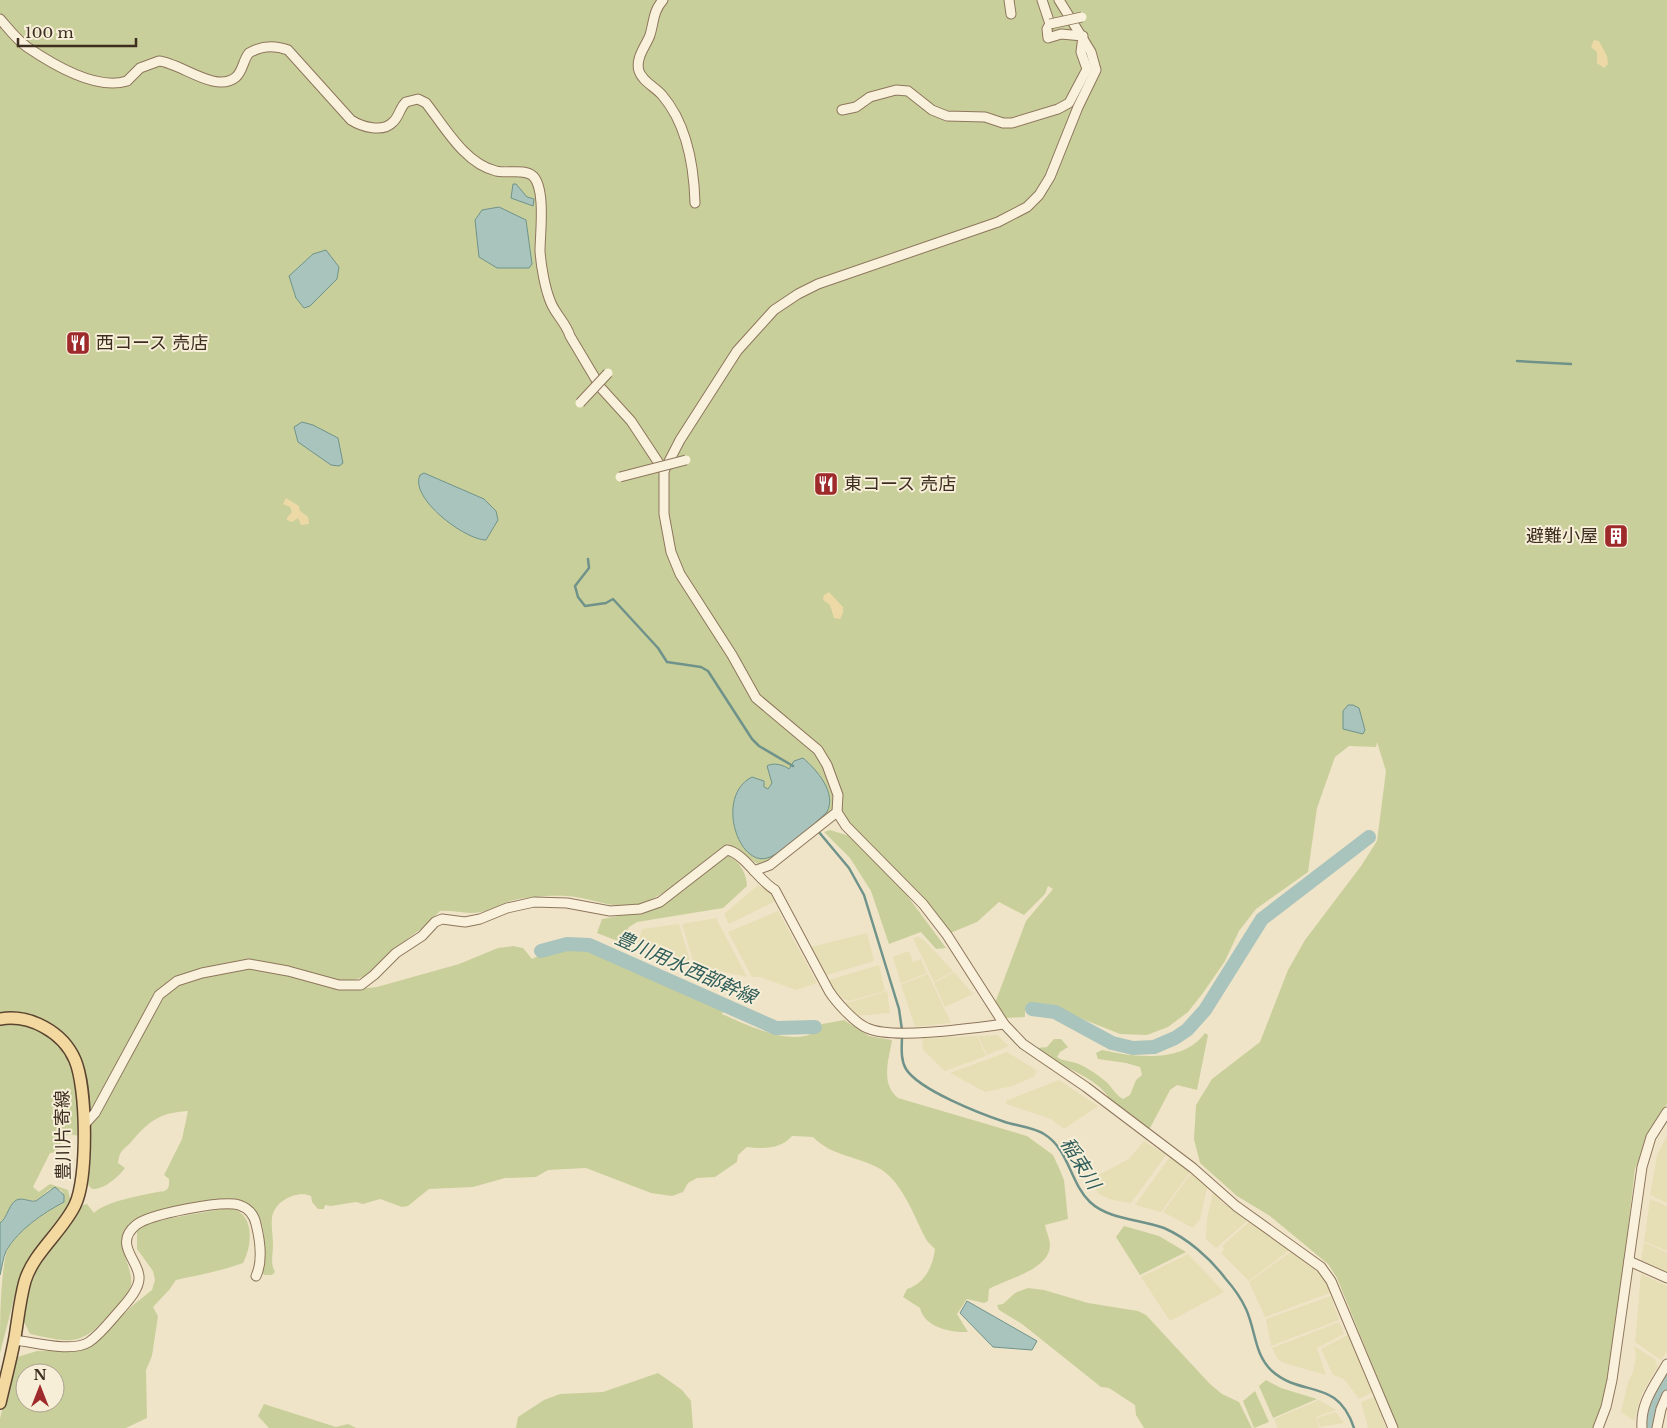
<svg xmlns="http://www.w3.org/2000/svg" width="1667" height="1428" viewBox="0 0 1667 1428" font-family="'Libre Baskerville','Noto Sans JP',serif">
  <style>
    .farmland { fill: #e6deb5 }
    .green { fill: #c9cf9b; fill-rule: evenodd }
    .sand { fill: #ecd9a5 }
    .water { fill: #a9c4bc; stroke: #6f938a }
    .lines { fill: none; stroke-linecap: round; stroke-linejoin: round }
    .stream { stroke: #6f938a; stroke-width: 2.5 }
    .river { stroke: #a9c4bc; stroke-width: 14 }
    .minor-casing { stroke: #8d765c; stroke-width: 11 }
    .major-casing { stroke: #5b4430; stroke-width: 14 }
    .minor { stroke: #faf1dc; stroke-width: 9 }
    .major { stroke: #f3d9a0; stroke-width: 11 }
    .minor-bridge-casing { stroke: #8d765c; stroke-width: 11; stroke-linecap: butt }
    .minor-bridge { stroke: #faf1dc; stroke-width: 9 }
    .labels { text-anchor: middle; stroke-width: 4; stroke-linejoin: round; paint-order: stroke }
    .poi-label { font-size: 18px; fill: #3d2e20; stroke: #f7eed8; text-anchor: start }
    .street-label { font-size: 18px; fill: #3d2e20; stroke: #f7eed8 }
    .water-label { font-size: 19px; font-style: italic; fill: #2f5d5a; stroke: #f7eed8 }
  </style>
  <rect width="100%" height="100%" fill="#f0e4c8"/>
  <g class="farmland">
    <path d="M758 885 772 892 776 901 729 924 724 914Z"/>
    <path d="M778 911 817 983 796 990 760 977H752L728 932Z"/>
    <path d="M716 918 747 977 705 968 694 964 682 924Z"/>
    <path d="M679 924 691 964 638 942 642 929Z"/>
    <path d="M867 933 874 961 827 975 811 947Z"/>
    <path d="M919 937 924 940 953 971 934 982 913 938Z"/>
    <path d="M909 951 913 962 921 959 927 973 901 984 893 957Z"/>
    <path d="M879 965 885 991 849 1001 836 997 829 980Z"/>
    <path d="M954 972 973 994 945 1007 934 983Z"/>
    <path d="M928 974 951 1023 915 1027 901 985Z"/>
    <path d="M887 991 890 1013 856 1016 842 1002H851Z"/>
    <path d="M997 1035 1009 1046 987 1055 978 1036Z"/>
    <path d="M977 1036 986 1056 945 1071 923 1050 922 1038Z"/>
    <path d="M1007 1052 1036 1070 1035 1076 1013 1086 985 1092 950 1073Z"/>
    <path d="M1059 1080 1098 1106 1064 1129 1051 1119 1006 1104V1101Z"/>
    <path d="M1667 1135V1203L1650 1195 1657 1156Z"/>
    <path d="M1144 1141 1166 1155 1131 1203 1112 1200 1100 1195 1089 1180 1129 1159Z"/>
    <path d="M1170 1157 1191 1171 1161 1212 1135 1205Z"/>
    <path d="M1192 1172 1208 1183 1200 1219 1193 1228 1163 1212Z"/>
    <path d="M1213 1192 1223 1203 1247 1221 1216 1248 1206 1239 1207 1219Z"/>
    <path d="M1650 1199 1667 1206V1251L1644 1241Z"/>
    <path d="M1249 1222 1291 1249 1249 1281 1221 1253 1224 1249 1222 1246Z"/>
    <path d="M1644 1242 1667 1253V1272L1641 1260Z"/>
    <path d="M1292 1251 1310 1266 1320 1269 1325 1277 1330 1293 1265 1317 1249 1282Z"/>
    <path d="M1188 1254 1224 1292 1170 1321 1141 1277Z"/>
    <path d="M1641 1274 1667 1286V1351L1661 1360 1635 1342Z"/>
    <path d="M1331 1296 1339 1320 1271 1346 1266 1319Z"/>
    <path d="M1339 1322 1344 1334 1317 1348 1326 1375 1284 1363 1278 1359 1272 1348Z"/>
    <path d="M1348 1335 1353 1343 1373 1392 1359 1399 1344 1379 1333 1375 1321 1349Z"/>
    <path d="M1634 1346 1656 1360 1655 1363 1658 1366 1642 1393 1634 1421 1621 1412 1628 1382 1633 1372 1636 1356Z"/>
    <path d="M1375 1397 1386 1428H1368L1361 1402Z"/>
    <path d="M1319 1400 1336 1410 1316 1417 1319 1428H1278L1274 1419Z"/>
    <path d="M1336 1412 1344 1423 1320 1427 1317 1418Z"/>
  </g>
  <g class="green">
    <path d="M0 0H1667V1104L1649 1132 1635 1169 1614 1346 1601 1413 1593 1428H1398L1337 1278 1328 1264 1270 1216 1237 1196 1200 1163 1194 1139 1196 1105 1212 1079 1260 1042 1288 970 1305 940 1361 866 1377 841 1386 771 1377 742 1376 747 1349 746 1335 757 1317 808 1308 872 1256 909 1239 931 1225 961 1203 993 1188 1012 1168 1027 1147 1035 1120 1034 1045 1004 1039 1003 1025 1007V1017L1006 1018 995 1003 1026 921 1053 889 1048 886 1045 894 1024 915 999 902 977 922 948 934 848 823 842 810 830 812 762 867 728 844C698 862 673 894 639 904 614 911 591 897 567 896 551 895 529 897 514 900 502 903 492 910 481 912 467 915 454 910 440 911L425 926 392 950 370 974 347 983 250 960 170 983 90 1112 86 1111 62 1035 0 1015Z"/>
    <path d="M830 830 853 837 903 890 946 948 936 949 921 932 889 944 871 891 850 858 824 832Z"/>
    <path d="M726 855C738 859 747 873 747 886L723 908 637 922 629 927 620 942 597 933 602 919 642 912Z"/>
    <path d="M513 946 523 948 532 959C553 949 571 943 594 949L725 1008 722 1014C745 1024 804 1054 822 1024L844 1020 869 1036 892 1040C889 1060 880 1083 898 1098L1027 1136 1053 1155 1059 1168 1064 1180 1068 1219 1045 1225C1046 1231 1050 1239 1050 1245 1050 1270 1006 1279 989 1289L988 1301 984 1303 967 1299 957 1314 968 1332C951 1333 924 1327 920 1308L903 1297 907 1289C924 1284 933 1267 935 1249L927 1241C915 1219 904 1185 882 1170 860 1156 832 1157 813 1137L792 1136C781 1149 763 1149 747 1147L738 1155 737 1162 715 1177 697 1178 688 1183 683 1192 672 1196 651 1193 586 1168 548 1170 536 1177 505 1178 473 1187 429 1189 408 1206 402 1207 380 1199 363 1204 356 1202 331 1206 325 1205 324 1209H318L312 1202 311 1196C297 1190 274 1201 272 1218 271 1226 273 1236 273 1245 273 1255 270 1263 275 1272L272 1275H265L261 1273C264 1257 268 1231 258 1217 252 1210 238 1205 230 1200L144 1216 136 1222 123 1244C123 1258 133 1271 131 1285 128 1297 119 1305 111 1313 80 1347 73 1343 30 1334L23 1320 30 1287 38 1268 83 1205 87 1204 94 1213C104 1202 142 1195 158 1192 161 1191 164 1192 166 1190 170 1188 169 1182 169 1179L164 1175 182 1139 188 1111C160 1113 150 1120 132 1141 123 1151 120 1149 118 1163L125 1168C118 1177 104 1190 92 1189L88 1185 89 1128 163 995 179 983 250 966 357 989 377 987 459 964 498 948Z"/>
    <path d="M13 1023C21 1025 32 1026 39 1029 80 1049 76 1097 79 1136L69 1134 64 1137 58 1152 50 1153 33 1187 39 1192 50 1184 68 1190 72 1206 39 1245 20 1276 0 1353C0 1322 0 1283 6 1253 14 1233 45 1212 63 1202L64 1195 61 1190 50 1189 36 1201 20 1199 0 1223V1024Z"/>
    <path d="M1205 1033 1208 1035 1197 1090 1177 1085 1170 1090 1149 1130C1139 1123 1122 1115 1114 1105 1108 1096 1103 1089 1093 1082 1076 1070 1057 1064 1038 1053L1037 1048 1047 1047 1054 1039H1061L1068 1047 1060 1052 1057 1057C1063 1061 1065 1060 1072 1062 1083 1064 1095 1073 1104 1080 1112 1086 1114 1094 1123 1099L1130 1095 1136 1080 1142 1075 1140 1067 1126 1063 1098 1059 1096 1053 1102 1050C1134 1057 1183 1064 1205 1033Z"/>
    <path d="M228 1208C255 1211 253 1244 243 1263 221 1271 199 1275 176 1280L169 1290 153 1307 158 1316 152 1356 146 1370 147 1418 126 1428H0V1419L14 1358 37 1351H61L98 1340 132 1306 152 1290 155 1280 153 1271 137 1249V1230L154 1221ZM25 1373H55V1403H25Z"/>
    <path d="M1124 1226 1159 1236 1186 1252 1140 1275 1116 1237Z"/>
    <path d="M1028 1288 1044 1290 1088 1303 1138 1311 1146 1315 1210 1384 1222 1394 1239 1402 1252 1428H1144L1136 1415 1135 1405 1109 1388 1101 1387 1022 1324 999 1310 997 1305 1003 1304 1015 1293Z"/>
    <path d="M658 1373 682 1390 691 1401 693 1428H516L518 1417 544 1400 560 1394 603 1392Z"/>
    <path d="M1266 1380 1281 1388 1317 1399 1273 1418 1259 1386Z"/>
    <path d="M1255 1391 1269 1422 1254 1428 1243 1401Z"/>
    <path d="M264 1404 336 1427 348 1424 356 1428H269L258 1416Z"/>
  </g>
  <g class="sand">
    <path d="M1594 40 1599 41 1607 56 1608 64 1604 68 1597 63V52L1591 47Z"/>
    <path d="M286 498 299 506 300 511 308 517 309 524 301 525 298 518 292 522 287 520V518L292 512 290 507 283 504Z"/>
    <path d="M829 592 843 607V613L840 619 834 618 830 605 823 600 824 595Z"/>
  </g>
  <g class="water">
    <path d="M513 184H516L527 197 534 199 533 206 511 198Z"/>
    <path d="M499 207 526 220 532 264 529 268H497L479 257 475 220 482 210Z"/>
    <path d="M326 250 339 267 337 279 310 306 304 308 296 298 289 276 313 254Z"/>
    <path d="M302 422 313 425 338 438 343 463 339 466 331 465 298 442 294 427Z"/>
    <path d="M424 473 484 499 496 511 498 520 486 540C465 540 409 498 420 475Z"/>
    <path d="M1348 705H1353L1359 708 1365 730 1363 734 1343 729V711Z"/>
    <path d="M803 758C817 770 837 793 827 812 810 827 791 848 770 857 739 871 714 796 752 777L764 781V787L768 789 772 783 767 766C773 762 784 765 789 769L794 761Z"/>
    <path d="M55 1187 64 1195V1202C43 1213 18 1230 6 1251 3 1258 2 1268 0 1275V1223C8 1218 9 1200 20 1199 26 1199 31 1202 36 1201Z"/>
    <path d="M967 1301 1037 1341 1032 1350 993 1347 960 1313Z"/>
  </g>
  <g class="lines">
    <g class="stream">
      <path d="M1517 361 1571 364"/>
      <path d="M588 559 589 568 575 586 578 597 585 606 606 603 613 599 658 648 667 662 701 667 708 671 752 739 759 746 793 766"/>
      <path d="M818 831 849 868 864 895 899 1009 902 1030"/>
      <path d="M902 1035C902 1046 900 1059 906 1069 919 1090 981 1114 1005 1122 1017 1126 1033 1127 1044 1134 1069 1149 1070 1183 1090 1202 1109 1220 1141 1219 1164 1228 1187 1238 1210 1258 1225 1278 1233 1287 1241 1298 1246 1309 1256 1331 1254 1354 1272 1371 1302 1398 1337 1377 1354 1428"/>
    </g>
    <g class="river">
      <path d="M541 951 567 944 589 945 776 1028 815 1027"/>
      <path d="M1032 1009 1055 1012 1112 1043 1133 1048 1154 1047 1175 1038 1187 1030 1205 1010 1262 919 1369 837"/>
      <path d="M1648 1428 1652 1403 1667 1381"/>
    </g>
    <defs>
      <g id="minor">
        <path d="M663 0C653 11 654 22 650 35 646 46 635 58 639 71 642 81 655 87 662 95 687 124 694 167 695 203"/>
        <path d="M1009 0 1011 14"/>
        <path d="M0 19C8 28 17 40 27 47 52 64 96 91 127 81L140 68 159 61C181 63 216 94 236 77 243 71 243 60 249 53 261 46 275 45 288 50L351 120C362 127 383 133 393 122 399 117 400 107 406 102L418 99 426 103C444 126 465 164 496 171 507 174 524 168 533 176 546 189 540 234 540 251 541 266 545 289 551 303 556 315 566 323 570 336L601 388 631 421 664 471"/>
        <path d="M842 110 856 107 870 97 896 90 908 91 932 110 947 116 985 117 1003 123H1012L1058 109 1069 103 1087 69 1081 52 1083 36 1061 34 1048 38 1047 29 1050 24 1042 0"/>
        <path d="M837 812 846 826 923 904 947 935 1004 1024 1023 1044 1086 1087 1193 1168 1236 1206 1321 1267 1331 1281 1393 1428"/>
        <path d="M754 871 770 865 837 812 838 795 827 765 818 750 756 698 732 655 680 574 671 552 664 514V471L680 440 737 351 774 310 798 294 818 284 998 222 1027 207 1039 195 1050 177 1078 107 1096 70 1091 52 1059 0"/>
        <path d="M84 1125 95 1113 159 995 177 981 202 973 249 964 288 971 339 985H361L374 975 396 953 422 936 435 922 442 919 465 922 480 919 507 908 534 902 567 903 610 911 640 909 660 902 727 850C744 853 759 881 775 890L829 991C836 1002 855 1023 867 1028 892 1040 974 1028 1004 1024"/>
        <path d="M1629 1261 1667 1278"/>
        <path d="M14 1340C34 1342 72 1353 89 1342 101 1334 111 1320 121 1309 128 1301 140 1288 139 1277 139 1261 113 1244 136 1225 150 1214 222 1200 239 1205 248 1208 254 1215 256 1224 260 1240 263 1261 256 1276"/>
        <path d="M1598 1428 1606 1407 1612 1380 1642 1167 1651 1137 1667 1112"/>
        <path d="M1642 1428C1640 1403 1655 1385 1667 1364"/>
        <path d="M1657 1428 1661 1409 1667 1395"/>
      </g>
      <path id="major" d="M0 1019C30 1014 63 1032 75 1060 87 1088 88 1178 75 1205 62 1232 34 1252 25 1281 20 1299 18 1319 15 1337 11 1359 5 1381 0 1403"/>
    </defs>
    <use href="#minor" class="minor-casing"/>
    <use href="#major" class="major-casing"/>
    <use href="#minor" class="minor"/>
    <use href="#major" class="major"/>
    <defs>
      <g id="minor-bridge">
        <path d="M1050 24 1082 17"/>
        <path d="M580 403 608 373"/>
        <path d="M620 477 686 460"/>
      </g>
    </defs>
    <use href="#minor-bridge" class="minor-bridge-casing"/>
    <use href="#minor-bridge" class="minor-bridge"/>
  </g>
  <defs>
    <symbol id="restaurant-square" viewBox="-11 -11 22 22"><rect x="-9" y="-9" width="18" height="18" rx="4" fill="#9e2a2b" stroke="#f7eed8"/><path d="M-5-6h1v4h1v-4h1v4h1v-4h1v5L-1.5 .5V6h-2V.5L-5-1ZM5-6V6H3V1.5H1.5Q1.5-4 5-6Z" fill="#fff"/></symbol>
    <symbol id="building-square" viewBox="-11 -11 22 22"><rect x="-9" y="-9" width="18" height="18" rx="4" fill="#9e2a2b" stroke="#f7eed8"/><path d="M-4-6H4V6H1V3H-1V6H-4ZM-2.5-4.3h1.7v1.8h-1.7ZM.8-4.3h1.7v1.8H.8ZM-2.5-1h1.7V.8h-1.7ZM.8-1h1.7V.8H.8Z" fill="#fff"/></symbol>
  </defs>
  <g fill-rule="evenodd">
    <use href="#restaurant-square" x="64" y="329" width="28" height="28"/>
    <use href="#restaurant-square" x="812" y="470" width="28" height="28"/>
    <use href="#building-square" x="1602" y="522" width="28" height="28"/>
  </g>
  <g class="labels">
    <g class="poi-label">
      <text x="96" y="349">西コース 売店</text>
      <text x="844" y="490">東コース 売店</text>
      <text x="1598" y="542" text-anchor="end">避難小屋</text>
    </g>
    <g class="street-label">
      <text transform="translate(63 1135) rotate(-91)" y="6">豊川片寄線</text>
    </g>
    <g class="water-label">
      <text transform="translate(686 967) rotate(24)" y="7">豊川用水西部幹線</text>
      <text transform="translate(1081 1163) rotate(58)" y="7">稲束川</text>
    </g>
  </g>
  <g transform="translate(40 1388)"><circle r="24" fill="#f7eed8" stroke="#ada18e"/>
  <path d="M0-4L9 19L0 12L-9 19Z" fill="#9e2a2b"/>
  <text y="-8" font-size="14" font-weight="bold" text-anchor="middle" fill="#3d2e20">N</text>
  </g>
  <path d="M18 38v8h118v-8" fill="none" stroke="#3d2e20" stroke-width="2.5"/>
  <text x="25" y="38" font-size="15" fill="#3d2e20" stroke="#f7eed8" stroke-width="4" paint-order="stroke">100 m</text>
</svg>
